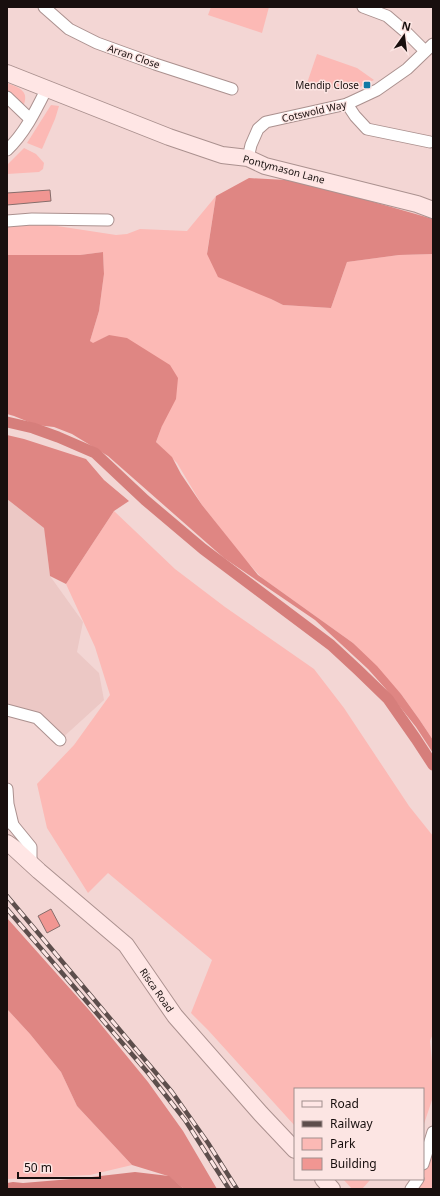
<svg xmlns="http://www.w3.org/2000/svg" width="440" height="1196" viewBox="0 0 440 1196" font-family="'Noto Sans',sans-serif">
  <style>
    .built { fill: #ecc8c5 }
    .green { fill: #fcb9b5 }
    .forest { fill: #df8683 }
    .water { fill: #d67e7b }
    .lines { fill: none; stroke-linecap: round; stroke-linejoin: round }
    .canal { stroke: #d67e7b; stroke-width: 11 }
    .building { fill: #f19692; stroke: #866d6b }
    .street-casing { stroke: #ab918f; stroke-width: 13 }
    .secondary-casing { stroke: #ab918f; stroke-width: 18 }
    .street { stroke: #fff; stroke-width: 11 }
    .secondary { stroke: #ffe6e5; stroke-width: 16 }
    .rail-casing { stroke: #5d4e4c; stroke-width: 4.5 }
    .rail { stroke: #fce5e3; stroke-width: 3; stroke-dasharray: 9; stroke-linecap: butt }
    .poi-dot { fill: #107aa5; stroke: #fce5e3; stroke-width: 1.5 }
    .labels { text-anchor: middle; stroke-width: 3; stroke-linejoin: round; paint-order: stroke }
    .street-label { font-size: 10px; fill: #180f0e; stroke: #fce5e3 }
    .poi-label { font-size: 10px; fill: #180f0e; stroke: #fce5e3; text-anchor: end }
  </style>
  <rect width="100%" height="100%" fill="#f3d6d4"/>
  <path class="built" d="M7 499 44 528 50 576 83 622 77 652 99 673 104 700 60 740 37 718 7 710Z"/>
  <g class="green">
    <path d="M211 7H269L262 33 208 15Z"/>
    <path d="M317 54 357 68 374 80 354 90 350 87 305 89Z"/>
    <path d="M7 83C20 88 30 91 23 107L7 97Z"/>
    <path d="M51 105 59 106 55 119 42 149 27 143Z"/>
    <path d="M24 148 36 154 44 163 43 169 39 172 7 174V165Z"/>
    <path d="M216 196 207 253 271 299 283 305 331 308 347 262 399 255 433 254V740L419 719 401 694 353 643 262 578 242 556 202 505 177 463 156 442 162 426 109 335 93 344 90 341 99 311 104 274 103 252 80 255H7V225L31 222 116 235 127 234 140 229 187 231Z"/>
    <path d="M114 511 175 569 225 607 314 669 344 708 409 806 433 836V1034L430 1041 433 1072V1097L423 1127V1089H295V1126L208 1030 191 1013 212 960 108 873 88 893 47 828 37 784 74 745 110 695 95 647 66 584Z"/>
    <path d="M7 1009 30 1034 61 1072 77 1106 132 1165 90 1175 7 1179Z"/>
    <path d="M433 1131V1189H414L423 1179V1163Z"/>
    <path d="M343 1179H371L362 1189H352Z"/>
  </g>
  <g class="forest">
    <path d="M249 178 286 180 318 186 433 219V254L399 255 347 262 331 308 283 305 271 299 218 277 207 254 216 196Z"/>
    <path d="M103 252 104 274 99 311 90 341 93 343 109 335 127 338 170 365 178 378 176 399 162 426 156 442 172 457 181 474 202 505 258 575 353 643 377 666 401 694 419 719 433 740V753L416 727 385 688 368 669 315 620 224 558 108 456 72 434 54 427 36 425 14 416 7 414V255H80Z"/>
    <path d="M7 435 24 439 86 459 104 480 129 501 114 511 66 584 50 576 44 528 7 499Z"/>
    <path d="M7 918 89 1010 148 1082 183 1131 217 1189H184L168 1176 132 1165 77 1106 61 1072 30 1034 7 1009Z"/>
  </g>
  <path class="water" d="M135 1172 169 1176 184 1189H7V1183L13 1182 23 1183 83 1178Z"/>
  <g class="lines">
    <path class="canal" d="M7 422 33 428 58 437 95 453 145 500 203 549 331 645 358 670 388 699 416 739 433 765"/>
  </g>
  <g class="building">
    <path d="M50 190 51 201 7 205V193Z"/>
    <path d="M51 909 60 926 47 933 38 916Z"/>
  </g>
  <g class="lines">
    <defs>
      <g id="street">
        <path d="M44 7 69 29 97 43 155 64 232 89"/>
        <path d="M363 7 387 16 408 34 425 51"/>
        <path d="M7 97 30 119"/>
        <path d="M347 104 355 116 367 129 430 142"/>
        <path d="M7 150C25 133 36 110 47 88"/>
        <path d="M248 158 251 145 258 129 266 122 347 104 377 90 407 69 433 44"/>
        <path d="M7 221 32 219 108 220"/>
        <path d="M7 710 37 718 60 740"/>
        <path d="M7 789 8 804 13 825"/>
        <path d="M7 821 13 825 31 847V862"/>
        <path d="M423 1164 433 1132"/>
        <path d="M411 1189 418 1179"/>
      </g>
      <g id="secondary">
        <path d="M7 73 169 137 222 155 248 158 265 166 417 204 433 210"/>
        <path d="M7 843 14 848 39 871 126 945 175 1016 261 1114 295 1150"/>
        <path d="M323 1179 332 1189"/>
      </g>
    </defs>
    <use href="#street" class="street-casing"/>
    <use href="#secondary" class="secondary-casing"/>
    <use href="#street" class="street"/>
    <use href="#secondary" class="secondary"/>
    <defs>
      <g id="rail">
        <path d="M7 896 172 1092 208 1143 237 1189"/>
        <path d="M7 909 149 1074 185 1120 229 1189"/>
      </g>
    </defs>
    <use href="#rail" class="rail-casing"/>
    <use href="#rail" class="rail"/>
  </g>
  <rect class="poi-dot" x="363" y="81" width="8" height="8" rx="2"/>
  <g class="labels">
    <g class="street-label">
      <text transform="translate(134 56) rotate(19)" y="4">Arran Close</text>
      <text transform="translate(314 111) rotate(-13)" y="4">Cotswold Way</text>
      <text transform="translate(284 169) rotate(15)" y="4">Pontymason Lane</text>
      <text transform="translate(157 990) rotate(55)" y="4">Risca Road</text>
    </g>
    <g class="poi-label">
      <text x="359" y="89">Mendip Close</text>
    </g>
  </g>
  <rect width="440" height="1196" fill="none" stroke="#180f0e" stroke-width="16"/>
  <rect x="294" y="1088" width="130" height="92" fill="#fce5e3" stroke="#a18f8e"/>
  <rect x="302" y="1101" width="20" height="6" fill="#ffe6e5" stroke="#a18f8e"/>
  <text x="330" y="1108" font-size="12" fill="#180f0e">Road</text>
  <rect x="302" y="1121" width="20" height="6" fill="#5d4e4c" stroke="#a18f8e"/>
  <text x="330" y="1128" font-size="12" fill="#180f0e">Railway</text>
  <rect x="302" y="1138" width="20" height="12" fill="#fcb9b5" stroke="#a18f8e"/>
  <text x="330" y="1148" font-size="12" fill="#180f0e">Park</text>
  <rect x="302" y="1158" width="20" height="12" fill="#f19692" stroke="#a18f8e"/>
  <text x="330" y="1168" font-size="12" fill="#180f0e">Building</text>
  <g transform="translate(404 36) rotate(14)" stroke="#fce5e3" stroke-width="3" paint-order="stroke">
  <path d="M0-3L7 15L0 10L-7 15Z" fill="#180f0e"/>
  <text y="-6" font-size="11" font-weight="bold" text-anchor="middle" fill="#180f0e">N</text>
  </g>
  <path d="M18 1172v6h82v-6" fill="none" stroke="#180f0e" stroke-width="2"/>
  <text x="24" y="1172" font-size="12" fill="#180f0e" stroke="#fce5e3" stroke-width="3" paint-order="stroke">50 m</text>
</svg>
